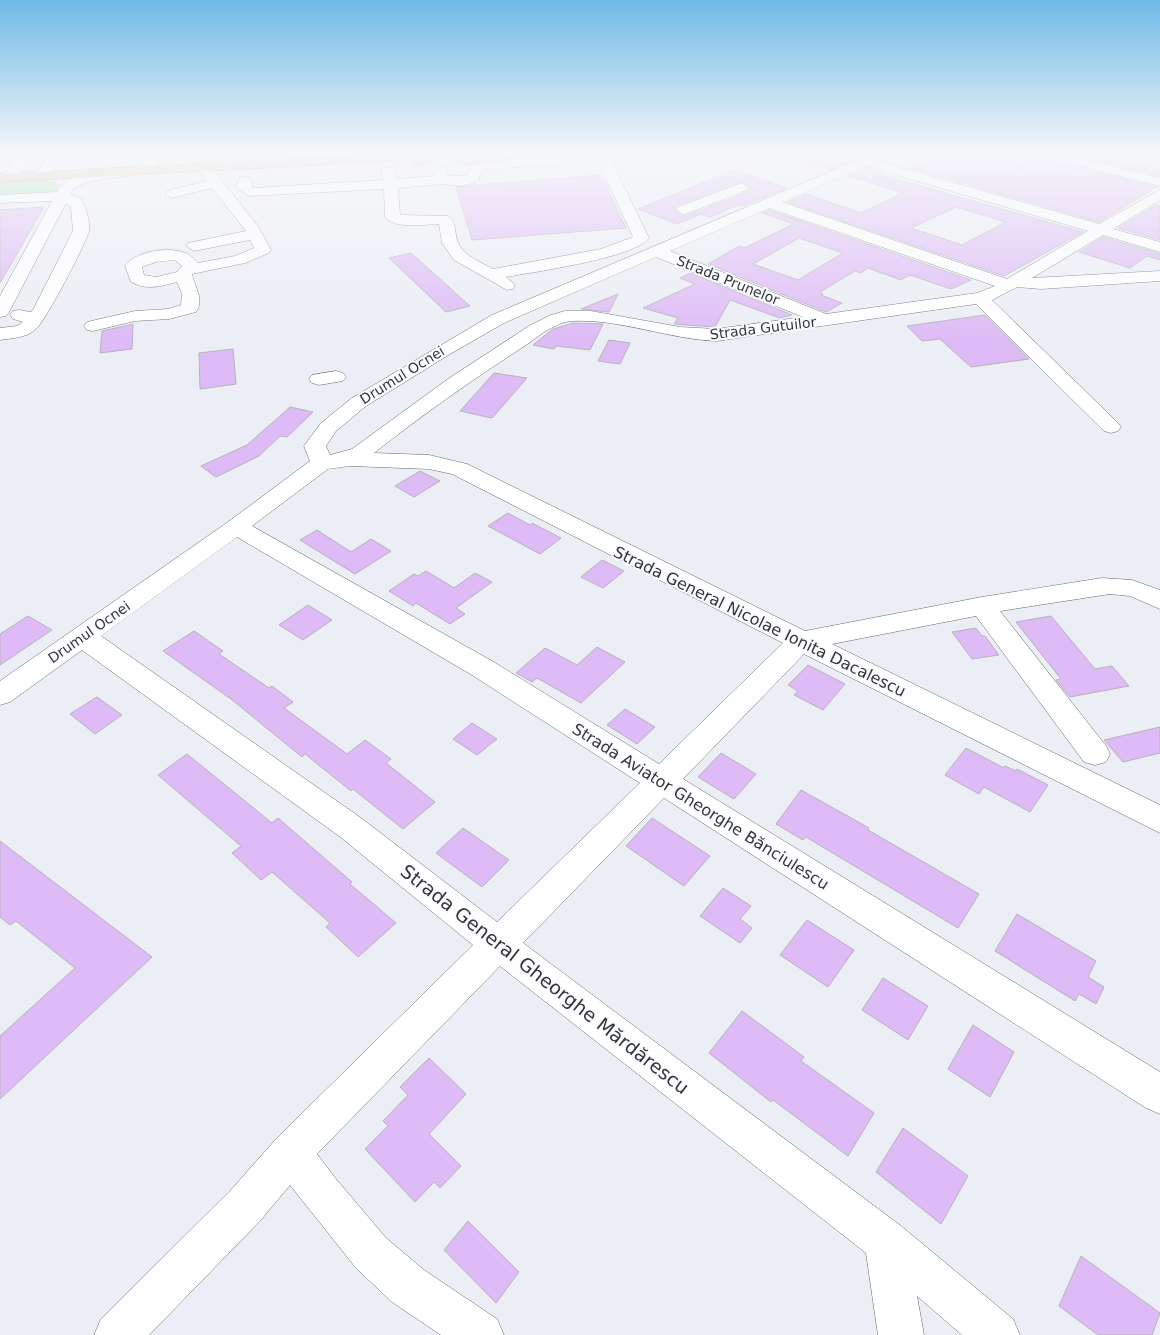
<svg xmlns="http://www.w3.org/2000/svg" width="1160" height="1335" viewBox="0 0 1160 1335" font-family="'DejaVu Sans',sans-serif">
  <style>
    .green { fill: #a3e3ab }
    .building { fill: #debbf6; stroke: #b6b3b9; fill-rule: evenodd }
    .lines { fill: none; stroke-linecap: round; stroke-linejoin: round }
    .minor-casing { stroke: #676a6f; stroke-width: 1 }
    .major-casing { stroke: #8c6f4a; stroke-width: 1 }
    .minor { fill: #fff; fill-rule: evenodd }
    .major { fill: #d7bb99; fill-rule: evenodd }
    .labels { text-anchor: middle; stroke-width: 4; stroke-linejoin: round; paint-order: stroke }
    .far-street-label { font-size: 14px; fill: #343537; stroke: #f9fbff }
    .street-label { font-size: 16px; fill: #343537; stroke: #f9fbff }
    .near-street-label { font-size: 19px; fill: #343537; stroke: #f9fbff }
  </style>
  <rect width="100%" height="100%" fill="#ebeef4"/>
  <path class="green" d="M36 179 56 181 61 186 53 194 0 195V180Z"/>
  <g class="building">
    <path d="M791 154H847L856 159 830 170 790 157Z"/>
    <path d="M942 154H1039L1043 159 1157 187 1099 222 911 168Z"/>
    <path d="M1068 154H1097L1140 164 1160 170V176Z"/>
    <path d="M866 168 886 176 1083 232 1004 276 787 202 806 194 861 213 903 193 848 176ZM956 207 1006 222 962 245 911 228Z"/>
    <path d="M734 170 787 188 743 206 738 205 710 217 701 214 677 224 638 209ZM741 181 751 187 748 192 688 215 682 216 674 210 677 205Z"/>
    <path d="M601 175 626 228 472 240 456 187Z"/>
    <path d="M1156 205 1160 206V240L1118 228Z"/>
    <path d="M44 207 0 283V210Z"/>
    <path d="M769 210 971 280 951 289 910 275 901 280 868 268 861 273 855 271 820 292 823 294 821 295 842 303 826 312 708 264 739 246 744 248 794 224 762 213ZM799 238 843 253 798 280 753 264Z"/>
    <path d="M1103 237 1160 254V260L1147 256 1130 268 1079 252Z"/>
    <path d="M411 253 470 306 446 312 389 258Z"/>
    <path d="M691 273 792 315 780 318 730 300 715 327 674 324 678 318 643 308 695 284 680 278Z"/>
    <path d="M618 294 609 312 581 309Z"/>
    <path d="M985 315 1029 359 971 367 940 339 922 341 907 326Z"/>
    <path d="M573 323 603 324 590 350 556 346 554 349 533 345 553 329Z"/>
    <path d="M133 324 132 349 100 353 102 331Z"/>
    <path d="M609 340 630 343 620 364 598 361Z"/>
    <path d="M233 349 236 384 200 389 199 353Z"/>
    <path d="M494 373 527 378 492 418 460 411Z"/>
    <path d="M290 407 313 412 287 437 280 436 259 456 216 477 201 466 247 445Z"/>
    <path d="M420 471 440 481 414 497 395 486Z"/>
    <path d="M508 513 530 525 532 523 561 538 540 554 488 526Z"/>
    <path d="M317 530 351 552 371 539 391 551 355 574 300 540Z"/>
    <path d="M602 560 624 571 603 588 581 577Z"/>
    <path d="M426 571 454 588 475 573 492 582 456 608 465 614 450 624 416 603 413 606 389 591 414 574 418 576Z"/>
    <path d="M308 605 332 620 303 640 279 625Z"/>
    <path d="M28 616 52 630 0 665V634Z"/>
    <path d="M1051 616 1095 669 1112 666 1129 686 1070 697 1056 680 1061 679 1016 622Z"/>
    <path d="M976 628 982 636H985L999 655 972 659 952 632Z"/>
    <path d="M194 631 223 651 219 654 269 688 272 686 293 702 284 708 347 754 365 740 391 759 386 763 435 802 403 829 353 789 351 791 305 754 302 757 231 699 163 651Z"/>
    <path d="M597 647 625 662 581 703 537 678 532 682 516 673 545 648 577 665Z"/>
    <path d="M808 665 845 684 823 710 794 695 798 691 788 685Z"/>
    <path d="M97 697 122 715 95 734 70 714Z"/>
    <path d="M625 709 655 727 637 744 607 725Z"/>
    <path d="M472 723 497 739 477 755 453 739Z"/>
    <path d="M1160 727V753L1123 762 1104 740Z"/>
    <path d="M966 748 1004 768 1005 766 1016 771 1017 769 1048 785 1030 812 984 787 979 794 945 775Z"/>
    <path d="M721 753 756 774 734 799 698 777Z"/>
    <path d="M187 754 272 823 278 818 352 882 350 884 396 923 358 957 326 927 330 923 272 872 261 880 232 853 241 846 158 775Z"/>
    <path d="M801 790 869 828 868 830 979 894 958 928 806 837 803 840 776 824Z"/>
    <path d="M652 818 710 856 684 886 626 846Z"/>
    <path d="M463 828 509 860 482 887 436 853Z"/>
    <path d="M0 841 152 957 0 1099V1036L75 968 16 921 10 925 0 917Z"/>
    <path d="M723 888 751 906 740 919 752 928 740 943 700 916Z"/>
    <path d="M1017 914 1096 961 1088 977 1104 987 1096 1004 1079 994 1075 1001 995 951Z"/>
    <path d="M807 920 854 950 828 987 780 955Z"/>
    <path d="M883 978 928 1006 908 1040 862 1010Z"/>
    <path d="M742 1011 804 1057 801 1061 874 1113 848 1156 773 1100 771 1102 709 1053Z"/>
    <path d="M973 1025 1014 1052 990 1097 948 1069Z"/>
    <path d="M429 1058 466 1094 429 1134 461 1166 440 1188 434 1182 415 1202 365 1149 388 1126 383 1121 408 1095 400 1087Z"/>
    <path d="M903 1128 968 1176 941 1224 876 1172Z"/>
    <path d="M468 1221 519 1272 496 1303 444 1250Z"/>
    <path d="M1081 1256 1160 1313 1152 1335H1098L1059 1306Z"/>
  </g>
  <g class="lines">
    <defs>
      <g id="minor">
        <path d="M13 154H26L24 158 30 162 14 180 9 181 2 177 14 164 7 160Z"/>
        <path d="M51 154H64L46 179H36L34 176Z"/>
        <path d="M155 154H169L148 174H138L136 171 138 168Z"/>
        <path d="M226 154H240L228 170H218L216 167Z"/>
        <path d="M264 154H278L266 168H256L254 165Z"/>
        <path d="M597 154 609 157 611 160 649 238C635 258 533 272 506 277L515 285 513 289 507 290 454 260 442 243 439 224C424 224 396 230 385 217L384 189 249 196 236 188 240 177 245 176 252 180V188L383 180 381 171 388 167 393 168 397 179 435 176 434 171 441 167 446 168 449 176H467L468 169 479 162ZM599 163 633 237 601 249 493 269C481 262 463 256 458 242 454 233 457 222 448 216L400 215 398 188 443 184 462 186 479 181 480 173 486 169Z"/>
        <path d="M872 154H888L887 157 878 161 1099 224 1160 190V200L1113 229 1160 242V252L1103 235 1032 278 1160 271V281L1041 289 1017 287 992 300 1118 423 1121 427 1118 431 1111 433 1104 431 976 304 716 341C668 339 621 319 573 321 553 322 536 339 520 349 469 382 421 416 374 453L429 455 467 464 805 631 982 597 1102 578 1132 580 1160 590V609L1130 596 1110 594 1000 611 1106 746 1110 754 1106 762 1095 765 1084 762 976 616 832 644 1160 805V833L804 654 683 779 1160 1072V1114L1146 1108 664 798 523 943 901 1226 1013 1319 1020 1335H962L917 1296 924 1335H878L866 1253 500 966 317 1154 336 1179 386 1238 424 1270 497 1319 504 1335H441L392 1302 356 1268 290 1185 260 1221 149 1335H94L101 1319 230 1191 277 1138 473 945 339 836 82 650 10 702 0 705V681L228 522 310 461 304 446 321 423 352 398 492 315ZM866 166 1088 231 1007 279 782 202ZM769 208 995 286 977 293 826 314 670 251ZM656 257 803 317 716 329 680 327 591 311H565L551 315 529 326 448 379 352 449 330 455 326 446 336 431 366 406 450 354 504 323ZM350 466 429 469 452 474 783 643 659 764 492 661 252 526 328 469ZM237 537 472 675 640 783 497 922 361 818 101 636Z"/>
        <path d="M1041 154H1062L1160 178V186L1043 157Z"/>
        <path d="M204 164 209 165 258 226 271 250 269 253 245 263 192 274C194 286 205 299 196 312L169 319 135 321 93 331 87 330 84 326 87 322 135 311 168 309 181 305 182 294 177 282C161 286 147 291 131 282L125 266C135 251 170 246 185 253 190 254 194 259 198 263L235 256 254 248 250 240 194 251 186 246 188 243 246 231 212 188 172 198 165 194 167 191 207 181 197 168ZM175 260 182 266 177 272 156 277 144 275 142 267 156 262Z"/>
        <path d="M125 168 130 169 132 172 130 175C114 179 78 178 70 194L80 198C86 206 90 221 89 231 87 242 45 322 36 329 26 338 13 338 0 340V328L17 326 23 322 13 319 10 315 13 311 19 310 31 312 34 308 73 231 71 207 66 203 9 312 6 316 0 317V296L52 201 0 203V195L57 192C68 171 104 171 125 168Z"/>
        <path d="M742 183 749 187 747 190 688 213 683 214 676 210 678 207Z"/>
        <path d="M336 371 343 373 346 377 343 381 319 385 312 383 309 379 312 375Z"/>
      </g>
      <path id="major" d="M386 154H467L471 156 491 154H521C516 159 476 166 467 165 459 164 455 157 445 157 435 157 429 164 420 166L415 165 414 160 0 182V174Z"/>
    </defs>
    <use href="#minor" class="minor-casing"/>
    <use href="#major" class="major-casing"/>
    <use href="#minor" class="minor"/>
    <use href="#major" class="major"/>
  </g>
  <linearGradient id="sky" x2="0" y2="1"><stop stop-color="#70b9e8"/><stop offset="0.45" stop-color="#f6f7fa"/><stop offset="1" stop-color="#f6f7fa" stop-opacity="0"/></linearGradient>
  <rect width="1160" height="340" fill="url(#sky)"/>
  <g class="labels">
    <g class="far-street-label">
      <text transform="translate(728 280) rotate(22)" y="5">Strada Prunelor</text>
      <text transform="translate(763 328) rotate(-7)" y="5">Strada Gutuilor</text>
      <text transform="translate(402 375) rotate(-32)" y="5">Drumul Ocnei</text>
      <text transform="translate(89 632) rotate(-35)" y="5">Drumul Ocnei</text>
    </g>
    <g class="street-label">
      <text transform="translate(760 621) rotate(26)" y="6">Strada General Nicolae Ionita Dacalescu</text>
      <text transform="translate(701 806) rotate(32)" y="6">Strada Aviator Gheorghe Bănciulescu</text>
    </g>
    <g class="near-street-label">
      <text transform="translate(545 979) rotate(38)" y="7">Strada General Gheorghe Mărdărescu</text>
    </g>
  </g>
</svg>
